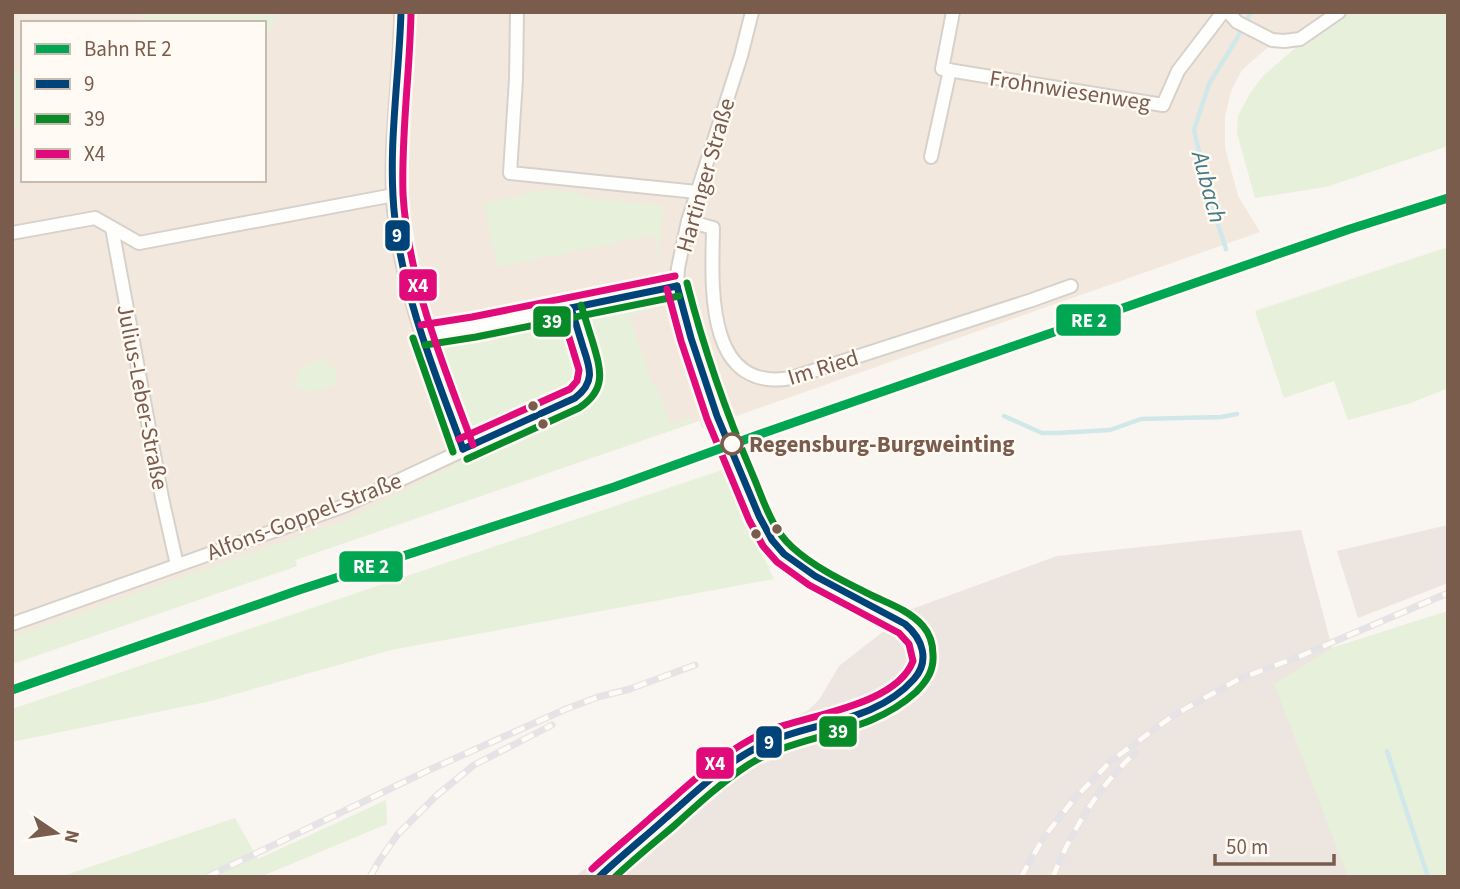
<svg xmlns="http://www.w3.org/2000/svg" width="1460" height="889" viewBox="0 0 1460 889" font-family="'Source Sans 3',sans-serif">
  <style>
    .residential { fill: #f2e8de; fill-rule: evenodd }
    .industrial { fill: #ede5e0 }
    .green { fill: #e7f0db }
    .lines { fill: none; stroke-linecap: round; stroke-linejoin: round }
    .stream { stroke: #d0e8ea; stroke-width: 4.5 }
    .minor-tunnel { stroke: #d9cfc7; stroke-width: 12; stroke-dasharray: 12 6; stroke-linecap: butt }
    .minor-casing { stroke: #d7d1cb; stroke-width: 16 }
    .minor { stroke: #fefefd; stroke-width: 12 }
    .rail-casing { stroke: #e6e3e7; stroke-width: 7 }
    .rail { stroke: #fffaf3; stroke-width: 4.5; stroke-dasharray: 13; stroke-linecap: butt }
    .bus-1-casing { stroke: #fffaf3; stroke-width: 12 }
    .bus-2-casing { stroke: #fffaf3; stroke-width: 12 }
    .bus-3-casing { stroke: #fffaf3; stroke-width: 12 }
    .bus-1 { stroke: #004379; stroke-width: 7 }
    .bus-2 { stroke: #088a29; stroke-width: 7 }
    .bus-3 { stroke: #e00a7a; stroke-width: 7 }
    .rail-1-casing { stroke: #fffaf3; stroke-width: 14 }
    .rail-1 { stroke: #00a651; stroke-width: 9 }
    .bus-dot { fill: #7a5c4d; stroke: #fffaf3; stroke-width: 2.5 }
    .stop-dot { fill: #fffaf3; stroke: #7a5c4d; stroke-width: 3.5 }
    .labels { text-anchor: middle; stroke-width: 5; stroke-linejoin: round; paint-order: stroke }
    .street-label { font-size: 23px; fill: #7a5c4d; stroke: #fffaf3 }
    .stop-label { font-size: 23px; font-weight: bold; fill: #7a5c4d; stroke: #fffaf3; text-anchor: start }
    .water-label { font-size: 24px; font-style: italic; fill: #437c86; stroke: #fffaf3 }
    .line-badge { stroke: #fffaf3; stroke-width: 2.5 }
    .badge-label { font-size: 19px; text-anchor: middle; font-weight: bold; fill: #fff }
  </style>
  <rect width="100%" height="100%" fill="#f9f5f0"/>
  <path class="residential" d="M12 12H1346L1301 43 1267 48 1242 70 1231 91 1225 117V147L1238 196 1260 232 702 428 699 421 295 560 297 566 12 664ZM23 23H264V180H23Z"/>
  <g class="industrial">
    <path d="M1448 525V583L1358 618 1337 551Z"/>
    <path d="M1301 530 1332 648 1448 611V877H575L711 763 744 740 807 711 819 700 839 666 912 609 1057 556Z"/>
  </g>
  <g class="green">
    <path d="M140 12H277L264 47V23H145Z"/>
    <path d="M1346 12H1448V146L1326 187 1255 198 1237 133 1238 116 1249 95 1262 77 1301 43Z"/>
    <path d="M23 70V129L12 130V72Z"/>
    <path d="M546 190 575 192 589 198 664 206 656 262V243L654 235 497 267 484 203Z"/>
    <path d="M1448 247V388L1411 403 1348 420 1334 381 1284 398 1255 311Z"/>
    <path d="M663 304 664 305 630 317 653 387 657 386 670 424 690 418 692 423 295 560 297 566 12 664V637L346 520 474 455 441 359C442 349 444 343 453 338L548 321 602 315Z"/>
    <path d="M323 359 335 370 338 385 308 392 295 388 300 368Z"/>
    <path d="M722 470 774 579 391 650 211 701 12 742V709Z"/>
    <path d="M1448 611V877H1348L1274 684 1332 648Z"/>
    <path d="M386 800 387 824 260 877H60L235 818 258 859Z"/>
  </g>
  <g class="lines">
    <g class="stream">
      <path d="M1226 249 1211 203 1194 130 1209 84 1236 40 1251 12"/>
      <path d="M1004 416 1042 433H1058L1110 430 1141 419 1221 417 1237 414"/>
      <path d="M1387 751 1428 877"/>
    </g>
    <path class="minor-tunnel" d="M719 419 731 453"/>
    <defs>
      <g id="minor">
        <path d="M401 12C401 80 387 152 395 220 405 299 436 374 463 449"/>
        <path d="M517 12 516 79 510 173 697 192"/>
        <path d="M953 12 942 69 1163 105 1178 71 1223 12"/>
        <path d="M1228 12 1237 22 1272 40 1284 41 1300 39 1339 12"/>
        <path d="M931 157 950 70"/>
        <path d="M688 221 713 228C712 284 704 393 791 378L1032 300 1071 286"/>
        <path d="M112 228 162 498 177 565"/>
        <path d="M12 233 95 218 139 243 394 195"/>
        <path d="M423 335 474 327 677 286"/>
        <path d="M719 419 686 324 677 286 678 268 688 221 741 56 752 12"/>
        <path d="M12 624 344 506 575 398C586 391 590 383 590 369L571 308"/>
        <path d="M599 877 694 794 748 753 769 742 872 710 891 700 905 689 916 676 923 664V648L919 638 909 627 891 615 870 606 799 567 781 552 766 531 731 453"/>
      </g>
    </defs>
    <use href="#minor" class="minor-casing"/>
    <use href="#minor" class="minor"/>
    <defs>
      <g id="rail">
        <path d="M207 877 429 770 566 709 598 697 630 689 695 665"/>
        <path d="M370 877 379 861 398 834 436 796 474 765 552 725"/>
        <path d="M1021 877 1044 837 1074 799 1111 761 1174 715 1239 679 1298 657 1448 593"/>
        <path d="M1053 877C1071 831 1099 786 1135 753"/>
      </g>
    </defs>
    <use href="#rail" class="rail-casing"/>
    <use href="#rail" class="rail"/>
    <defs>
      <g id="bus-1">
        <path d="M401 12C399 81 387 151 395 220 404 299 436 375 463 449"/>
        <path d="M571 308 677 286"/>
        <path d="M463 449 575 398C596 382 590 368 583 347 579 334 575 321 571 308"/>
        <path d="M599 877C621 856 645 837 667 817 696 792 725 763 760 746 810 721 874 724 914 679 930 661 923 639 905 624L815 576 784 554 772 540 759 516 717 416 691 338 677 286"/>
      </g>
      <g id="bus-2">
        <path d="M413 338 453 452"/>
        <path d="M425 345 476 337 679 296"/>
        <path d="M467 459 579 408C607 390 601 370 593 343 589 330 585 318 581 305"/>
        <path d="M615 877C634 859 655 842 675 825 698 804 722 782 748 765 759 758 770 753 781 749 828 732 878 727 916 692 927 681 934 670 933 655 933 644 930 634 923 626 910 611 890 604 873 596 845 582 815 568 792 547 772 529 764 502 754 478 727 415 704 350 687 283"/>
      </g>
      <g id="bus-3">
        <path d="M411 12C410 73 401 133 403 194 408 281 443 364 473 445"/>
        <path d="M421 325 472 317 675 276"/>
        <path d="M459 439 570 389 577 381 579 370 561 311"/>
        <path d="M592 869C613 850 635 832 656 813 691 783 725 749 768 731 807 715 896 706 913 661L909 644 899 633 809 585 777 562 763 546 749 520 707 419 681 341 667 289"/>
      </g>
    </defs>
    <use href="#bus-1" class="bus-1-casing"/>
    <use href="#bus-2" class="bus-2-casing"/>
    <use href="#bus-3" class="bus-3-casing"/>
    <use href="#bus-1" class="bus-1"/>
    <use href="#bus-2" class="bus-2"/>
    <use href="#bus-3" class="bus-3"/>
    <defs>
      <path id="rail-1" d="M12 690 299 590 614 487 755 436 1350 229 1448 198"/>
    </defs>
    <use href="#rail-1" class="rail-1-casing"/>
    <use href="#rail-1" class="rail-1"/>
  </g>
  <g class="bus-dot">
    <circle cx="533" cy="406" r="6"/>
    <circle cx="543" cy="424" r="6"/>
    <circle cx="777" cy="529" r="6"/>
    <circle cx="756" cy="534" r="6"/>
  </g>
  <circle class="stop-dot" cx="732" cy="444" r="10"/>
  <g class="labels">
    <g class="street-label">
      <text transform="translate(1070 90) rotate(9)" y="8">Frohnwiesenweg</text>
      <text transform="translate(705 175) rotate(-74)" y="8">Hartinger Straße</text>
      <text transform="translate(823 367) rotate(-17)" y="8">Im Ried</text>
      <text transform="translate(143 397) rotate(79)" y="8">Julius-Leber-Straße</text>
      <text transform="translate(304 516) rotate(-21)" y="8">Alfons-Goppel-Straße</text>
    </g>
    <g class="stop-label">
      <text x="749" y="452">Regensburg-Burgweinting</text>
    </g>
    <g class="water-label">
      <text transform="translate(1209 187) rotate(75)" y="8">Aubach</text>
    </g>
  </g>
  <g class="line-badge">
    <rect x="384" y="219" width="27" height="33" rx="7" fill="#004379"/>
    <rect x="398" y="268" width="40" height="34" rx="7" fill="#e00a7a"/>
    <rect x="1055" y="303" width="67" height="34" rx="7" fill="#00a651"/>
    <rect x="532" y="305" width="40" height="33" rx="7" fill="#088a29"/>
    <rect x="338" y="550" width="66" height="33" rx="7" fill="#00a651"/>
    <rect x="818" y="715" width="40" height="33" rx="7" fill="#088a29"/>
    <rect x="755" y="725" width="28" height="34" rx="7" fill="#004379"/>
    <rect x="695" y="746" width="40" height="34" rx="7" fill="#e00a7a"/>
  </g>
  <g class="badge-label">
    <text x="397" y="242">9</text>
    <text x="418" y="292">X4</text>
    <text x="1089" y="327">RE 2</text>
    <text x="552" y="328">39</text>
    <text x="371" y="573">RE 2</text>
    <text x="838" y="738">39</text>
    <text x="769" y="749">9</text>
    <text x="715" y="770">X4</text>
  </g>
  <rect width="1460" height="889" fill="none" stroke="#7a5c4d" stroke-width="28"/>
  <rect x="21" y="21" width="245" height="161" fill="#fffaf3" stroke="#cabbb1" stroke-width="2"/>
  <rect x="35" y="44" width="35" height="10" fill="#00a651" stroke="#cabbb1" stroke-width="2"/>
  <text x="84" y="56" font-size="21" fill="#7a5c4d">Bahn RE 2</text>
  <rect x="35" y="79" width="35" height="10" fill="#004379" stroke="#cabbb1" stroke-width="2"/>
  <text x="84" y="91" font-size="21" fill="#7a5c4d">9</text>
  <rect x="35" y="114" width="35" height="10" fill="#088a29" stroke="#cabbb1" stroke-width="2"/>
  <text x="84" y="126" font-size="21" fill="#7a5c4d">39</text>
  <rect x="35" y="149" width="35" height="10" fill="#e00a7a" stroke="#cabbb1" stroke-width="2"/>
  <text x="84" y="161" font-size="21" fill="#7a5c4d">X4</text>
  <g transform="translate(56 833) rotate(103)" stroke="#fffaf3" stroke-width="5" paint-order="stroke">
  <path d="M0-5L12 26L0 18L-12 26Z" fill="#7a5c4d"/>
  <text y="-10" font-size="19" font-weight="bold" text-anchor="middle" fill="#7a5c4d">N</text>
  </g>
  <path d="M1215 854v10h119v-10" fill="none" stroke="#7a5c4d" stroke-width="3.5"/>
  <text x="1226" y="854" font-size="21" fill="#7a5c4d" stroke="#fffaf3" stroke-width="5" paint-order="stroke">50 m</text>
</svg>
